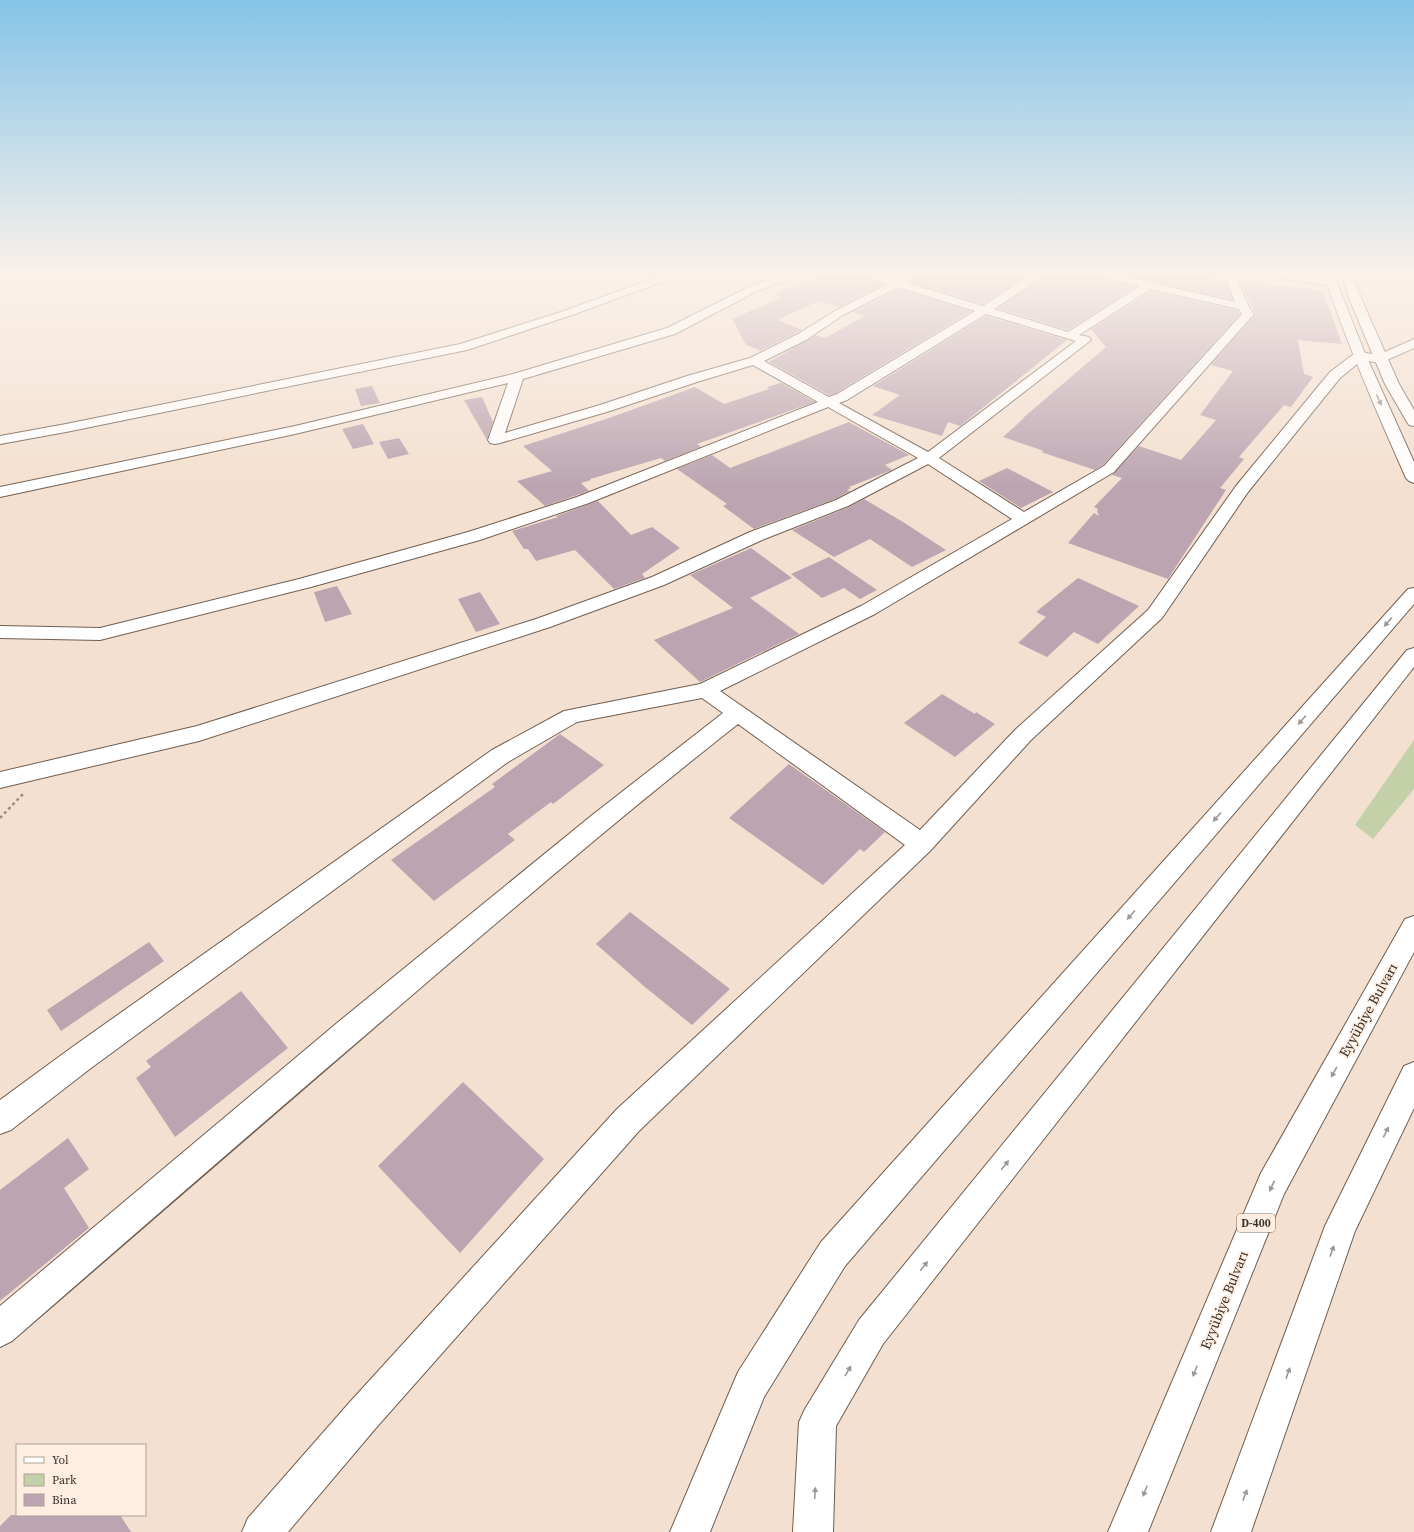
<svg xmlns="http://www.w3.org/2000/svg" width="1414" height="1532" viewBox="0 0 1414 1532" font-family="'Source Serif 4',serif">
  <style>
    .green { fill: #c4d1a8 }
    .building { fill: #bca5b1 }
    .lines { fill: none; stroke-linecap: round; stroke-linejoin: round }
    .minor-casing { stroke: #6f5e50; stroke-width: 2 }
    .major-casing { stroke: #6f5e50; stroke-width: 2 }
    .highway-casing { stroke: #6f5e50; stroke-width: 2 }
    .path-far1 { stroke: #9b8c81; stroke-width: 1.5; stroke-dasharray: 1.5 1.5; stroke-linecap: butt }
    .path { stroke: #9b8c81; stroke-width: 2.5; stroke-dasharray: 3 3; stroke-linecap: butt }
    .minor { fill: #fff; fill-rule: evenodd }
    .major { fill: #fff; fill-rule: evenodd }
    .highway { fill: #fff; fill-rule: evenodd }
    .oneway { fill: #9c9895 }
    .labels { text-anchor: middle; stroke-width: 3.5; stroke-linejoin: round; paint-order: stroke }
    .shield { fill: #feeee1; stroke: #746a62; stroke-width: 1 }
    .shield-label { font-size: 11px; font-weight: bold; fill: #39312b }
    .near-street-label { font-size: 14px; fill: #39312b; stroke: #feeee1 }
  </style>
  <rect width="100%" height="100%" fill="#f4e0d0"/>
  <path class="green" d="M1414 740V789L1373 839 1355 825Z"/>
  <g class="building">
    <path d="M828 273H858L860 276 884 284 839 307 819 301 777 320 802 330 760 351H758L760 350 746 345 732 319 782 297 774 294Z"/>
    <path d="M923 273H1032L983 304 911 283 922 276Z"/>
    <path d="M1047 273H1086L1091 274 1093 276 1136 287 1068 330 997 308 1046 276Z"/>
    <path d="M1117 273H1206L1199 277 1225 280 1233 300Z"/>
    <path d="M1240 282 1323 291 1342 344 1298 340 1304 374 1313 377 1291 407 1284 405 1239 457 1244 459 1220 488 1226 490 1168 579 1068 543 1094 513 1099 516 1097 511 1098 509 1094 507 1122 478 1112 475 1139 446 1181 460 1216 420 1200 415 1233 371 1211 365 1256 314Z"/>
    <path d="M898 289 971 311 836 393 829 395 769 362 816 335 825 338 865 316 853 312Z"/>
    <path d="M1151 291 1238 310 1240 314 1103 465 1095 470 1041 452 1044 451 1003 437 1024 418H1023L1106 347 1091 329Z"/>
    <path d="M986 316 1067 340 960 426 948 422 942 436 872 415 900 395 873 386Z"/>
    <path d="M781 383 815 402 697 444 701 447 665 461 661 458 590 479 591 480 581 483 589 491 545 506 517 481 552 471 523 446 609 418 695 387 724 404 769 389 767 387Z"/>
    <path d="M372 386 380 403 361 406 355 389Z"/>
    <path d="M482 397 493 422 487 440 464 400Z"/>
    <path d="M849 422 909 455 885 465 892 470 849 487 851 488 847 490 850 491 835 499 754 529 723 506 727 504 677 469 712 455 730 468Z"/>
    <path d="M363 424 374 444 353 449 342 429Z"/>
    <path d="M399 438 409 454 388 459 379 442Z"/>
    <path d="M1007 468 1053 492 1021 508 979 481Z"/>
    <path d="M864 499 903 522 946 550 912 567 870 539 834 557 792 530 849 507Z"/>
    <path d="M598 501 631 535 652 527 680 548 642 574 645 578 614 589 575 550 536 561 528 549H524L512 531 558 517 556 516Z"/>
    <path d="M751 548 792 578 750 598 799 634 700 682 654 640 733 608 690 575Z"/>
    <path d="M829 557 877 590 860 599 844 588 822 598 791 574Z"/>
    <path d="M1078 578 1139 606 1098 644 1074 632 1047 657 1018 643 1046 617 1036 612Z"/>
    <path d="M337 586 352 614 325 622 314 592Z"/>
    <path d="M480 592 500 624 476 632 458 599Z"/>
    <path d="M942 694 975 714 976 712 995 724 955 757 904 723Z"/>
    <path d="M560 734 604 765 553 804 551 802 508 834 515 840 434 901 391 860 495 787 492 784Z"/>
    <path d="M789 764 885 832 864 852 860 849 823 885 729 818Z"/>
    <path d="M630 912 730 989 692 1025 645 987 596 944Z"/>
    <path d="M149 942 164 961 61 1031 47 1010Z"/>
    <path d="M241 991 288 1048 175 1137 136 1078 151 1067 146 1061Z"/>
    <path d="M463 1082 544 1159 460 1253 378 1166Z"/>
    <path d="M68 1138 89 1169 64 1188 89 1228 0 1301V1190Z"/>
    <path d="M11 1515H120L131 1532H0V1526Z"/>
  </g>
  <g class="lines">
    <defs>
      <g id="minor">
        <path d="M668 273H682L681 275 572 315 467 350 66 432 0 444V436L66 424 460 344 564 311Z"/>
        <path d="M787 273H801L800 275 757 291 675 334 523 379 505 433 600 405 687 376 750 358 798 334 835 311 888 284 860 275 859 273H874L896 279 909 273H922L921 275 907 283 983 306 1034 273H1046L1045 275 994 309 1068 332 1140 286 1093 275 1092 273H1109L1235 302 1224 273H1234L1249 307 1254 314 1114 472 875 614 720 691 920 830 1015 730 1148 610 1236 486 1330 372 1355 353 1359 352 1378 355 1414 339V348L1380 363 1362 360 1340 378 1248 492 1162 618 1031 740 930 851 639 1131 375 1429 288 1532H242L248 1518 349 1403 617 1109 905 845 738 724C621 816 509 912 396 1009 267 1119 139 1230 12 1341L0 1347V1306L337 1023 591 816 723 713 702 698 577 722 508 762 91 1068 11 1130 0 1134V1100L71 1048 492 750 564 711 700 684 861 606 1012 519 928 464 848 506 762 540 664 585 550 627 199 741 0 788V772L197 726 536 619 652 577 750 532 836 500 918 458 828 407 589 503 480 540 311 587 100 640 0 638V626L100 628 299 579 468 532 577 497 818 402 753 365 697 382 610 411 500 443 495 444 490 443 488 440 508 383 295 434 0 497V487L295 426 513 374 667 328 749 287ZM898 287 975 311 837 394 829 397 764 361 806 340 843 315ZM1151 289 1239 309 1242 314 1104 466 1024 512 939 458 1091 340 1089 337 1079 335ZM986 314 1076 341 928 452 839 403 847 400Z"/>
        <path d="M1260 273H1284L1332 280 1337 283 1332 286 1265 276Z"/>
      </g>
      <g id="major">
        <path d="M1323 273H1333L1364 351 1414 462V483L1409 481 1406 478C1376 411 1347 343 1323 273Z"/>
        <path d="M1341 273H1351L1361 298 1399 384 1414 410V426L1409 425 1407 422 1385 384 1349 298Z"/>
        <path d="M1414 588V604L845 1266 764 1397 710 1532H670L738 1372 821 1242 1408 589Z"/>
        <path d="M1414 648V667L883 1344 836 1426 833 1532H793L799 1422 805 1409 859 1320 1407 650Z"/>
      </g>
      <g id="highway">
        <path d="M1414 916V952L1284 1194 1148 1532H1108L1261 1173 1405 919Z"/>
        <path d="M1414 1062V1108L1355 1231 1251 1532H1211L1325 1226 1404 1066Z"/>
      </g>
    </defs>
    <use href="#minor" class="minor-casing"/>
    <use href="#major" class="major-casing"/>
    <use href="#highway" class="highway-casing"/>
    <path class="path-far1" d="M1411 273H1414"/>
    <path class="path" d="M0 818 23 794"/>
    <use href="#minor" class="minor"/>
    <use href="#major" class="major"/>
    <use href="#highway" class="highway"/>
  </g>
  <defs><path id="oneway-solid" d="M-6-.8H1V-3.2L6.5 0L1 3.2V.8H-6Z"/></defs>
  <g class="oneway">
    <use href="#oneway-solid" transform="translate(1379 400) rotate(66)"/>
    <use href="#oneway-solid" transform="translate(1388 622) rotate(131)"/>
    <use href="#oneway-solid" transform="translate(1302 720) rotate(131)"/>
    <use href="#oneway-solid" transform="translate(1217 817) rotate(131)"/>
    <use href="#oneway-solid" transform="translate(1131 915) rotate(131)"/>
    <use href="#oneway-solid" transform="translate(1334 1072) rotate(119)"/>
    <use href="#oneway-solid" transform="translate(1386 1132) rotate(-64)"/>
    <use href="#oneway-solid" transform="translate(1005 1165) rotate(-51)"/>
    <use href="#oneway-solid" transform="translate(1272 1186) rotate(115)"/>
    <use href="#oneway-solid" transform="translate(1332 1251) rotate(-70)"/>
    <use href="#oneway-solid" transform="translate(924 1266) rotate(-51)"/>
    <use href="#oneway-solid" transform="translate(848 1371) rotate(-60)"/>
    <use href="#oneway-solid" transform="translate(1195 1371) rotate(112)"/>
    <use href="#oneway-solid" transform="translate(1288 1373) rotate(-70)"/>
    <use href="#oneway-solid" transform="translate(1145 1491) rotate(112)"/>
    <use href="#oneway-solid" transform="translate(815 1493) rotate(-87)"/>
    <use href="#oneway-solid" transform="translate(1245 1495) rotate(-70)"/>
  </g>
  <linearGradient id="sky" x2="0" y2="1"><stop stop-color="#85c4e8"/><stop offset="0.56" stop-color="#faf1ea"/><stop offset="1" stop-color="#faf1ea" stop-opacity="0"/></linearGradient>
  <rect width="1414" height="487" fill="url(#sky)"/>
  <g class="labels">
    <rect class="shield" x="1237" y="1214" width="38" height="18" rx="3"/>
    <g class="shield-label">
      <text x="1256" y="1227">D-400</text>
    </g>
    <g class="near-street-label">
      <text transform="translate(1368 1010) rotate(-61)" y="5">Eyyübiye Bulvarı</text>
      <text transform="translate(1224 1300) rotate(-68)" y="5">Eyyübiye Bulvarı</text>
    </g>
  </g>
  <rect x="16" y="1444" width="130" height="72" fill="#feeee1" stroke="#afa298"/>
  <rect x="24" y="1457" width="20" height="6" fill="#ffffff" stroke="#afa298"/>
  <text x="52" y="1464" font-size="12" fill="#39312b">Yol</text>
  <rect x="24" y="1474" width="20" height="12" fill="#c4d1a8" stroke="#afa298"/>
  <text x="52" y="1484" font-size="12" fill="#39312b">Park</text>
  <rect x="24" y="1494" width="20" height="12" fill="#bca5b1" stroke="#afa298"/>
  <text x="52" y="1504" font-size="12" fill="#39312b">Bina</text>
</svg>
